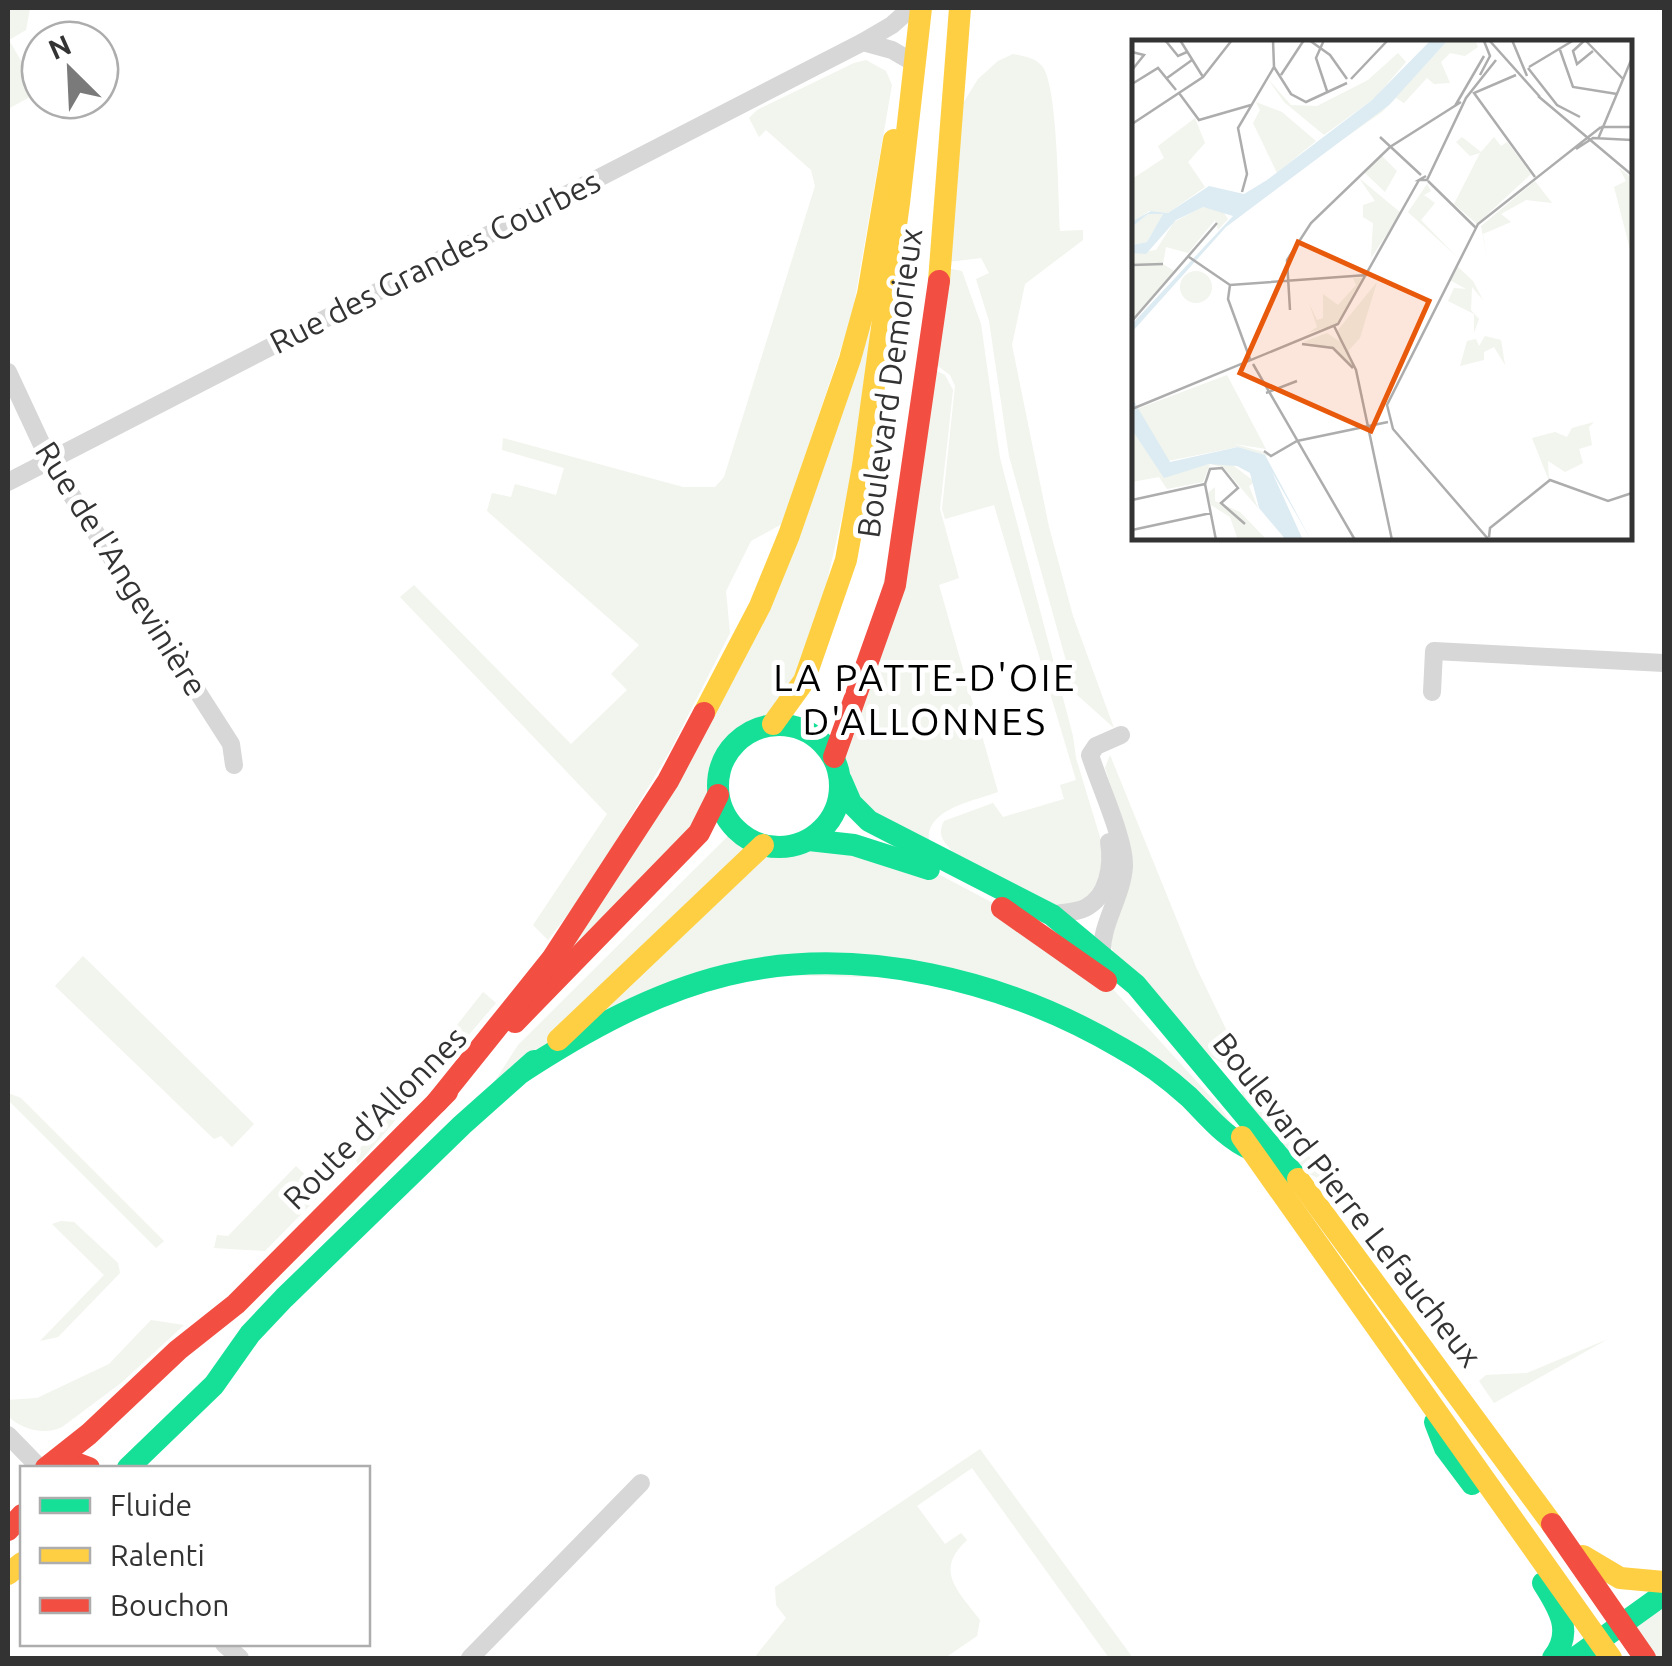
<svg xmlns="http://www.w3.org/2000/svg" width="1672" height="1666" viewBox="0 0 1672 1666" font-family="Ubuntu,sans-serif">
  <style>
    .green { fill: #f1f5ed }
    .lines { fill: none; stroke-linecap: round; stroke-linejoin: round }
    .street { stroke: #d7d7d7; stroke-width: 18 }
    .fast { stroke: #16e098; stroke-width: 22 }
    .slow { stroke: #ffcf43; stroke-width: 22 }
    .jam { stroke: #f24e42; stroke-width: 22 }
    .labels { text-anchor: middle; stroke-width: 10; stroke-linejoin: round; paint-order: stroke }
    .street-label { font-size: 32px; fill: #333; stroke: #fff }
    .quarter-label { font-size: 38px; letter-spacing: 2.5px; fill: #000; stroke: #fff }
    .inset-road { fill: none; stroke: #adadad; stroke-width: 2.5 }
    .view { fill: #e8590c; fill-opacity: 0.15; stroke: #e8590c; stroke-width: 5 }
    .inset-edge { fill: none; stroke: #333; stroke-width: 5 }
  </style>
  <rect width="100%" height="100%" fill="#fff"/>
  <g class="green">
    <path d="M8 8H30L26 30 9 40 39 92 8 109Z"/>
    <path d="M1013 54C1023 56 1035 58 1042 66 1058 85 1058 200 1060 231L1083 230V240L1025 284 1012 345 1049 527 1073 616 1114 728 1075 693 1009 456 989 321 976 279 989 273 981 258 940 263 952 121 978 79 998 61Z"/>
    <path d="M866 60 886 71 892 85 852 316 782 524 751 541 726 591 730 633 670 751 587 889 548 940 533 925 607 814 400 597 414 585 571 744 627 690 611 674 639 645 487 511 492 493 511 497 515 484 556 495 564 468 502 450 503 438 683 487H715L724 477 815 186 811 170 766 130 759 137 749 118 757 110 854 63Z"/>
    <path d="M946 268 962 271 981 324 1000 458 1073 736 1076 758 1106 857 1096 884 1088 896 1072 904 1055 906 953 852C943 841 937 835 944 821L993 803 1003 817 1064 799 1060 785 1076 780 994 505 945 519 942 509 955 386 950 375 934 363Z"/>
    <path d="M868 294 873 382 804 681 761 726 739 738 730 748 719 770 718 795 699 833 485 1038 552 959 760 606Z"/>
    <path d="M935 370 945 375 953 390 940 509 959 578 939 585 998 792C974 801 925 809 929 841L869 821 838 768Z"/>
    <path d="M1110 755 1196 967 1239 1056 1223 1063 1204 1054 1114 954 1111 945 1122 819 1105 768Z"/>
    <path d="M735 829 763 845 798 844 919 864 1016 915 1102 977 1218 1105 1252 1150 1122 1048 951 979 730 974 493 1084 518 1045Z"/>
    <path d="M83 956 254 1124 232 1147 221 1136 214 1139 55 986Z"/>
    <path d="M483 992 496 1003 358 1164 354 1156Z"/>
    <path d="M1252 1079 1329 1183 1298 1169 1245 1108 1241 1089Z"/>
    <path d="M8 1093 21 1098 164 1241 156 1248 8 1100Z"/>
    <path d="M296 1166 323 1192 265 1251 214 1248 217 1235 228 1236Z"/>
    <path d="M61 1221 74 1222 118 1263 120 1273 58 1337 40 1341 104 1275 52 1224Z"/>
    <path d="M151 1320 184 1325 121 1383 62 1427C45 1436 21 1429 8 1416V1400L37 1398 109 1364Z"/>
    <path d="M1608 1339 1494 1403 1479 1381 1486 1375 1527 1373Z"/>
    <path d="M980 1449 1133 1658H1109L972 1468 917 1506 945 1544 961 1533 967 1540C933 1571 959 1592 980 1620L977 1636 945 1658H754L786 1618 776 1605 775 1587Z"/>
    <path d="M1664 1594V1658H1645L1622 1625Z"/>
  </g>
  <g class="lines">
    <g class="street">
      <path d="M863 42 892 50 916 64"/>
      <path d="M8 372 49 460 231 744 234 765"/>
      <path d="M8 482 863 42 892 25 911 8"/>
      <path d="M1432 692 1434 651 1664 663"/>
      <path d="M1052 915C1063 912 1074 913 1085 908 1108 897 1113 865 1109 842"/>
      <path d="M1102 956C1100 924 1122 898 1124 866 1125 840 1099 784 1090 755L1096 746 1121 735"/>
      <path d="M8 1435 40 1468"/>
      <path d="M224 1644 240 1658"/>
      <path d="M470 1658 641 1483"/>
    </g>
    <g class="fast">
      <circle cx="779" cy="786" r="61"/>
      <path d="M841 780 851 803 869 821 1052 915 1136 985 1298 1179"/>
      <path d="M809 840 854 845 929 869"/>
      <path d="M522 1072C585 1031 653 993 727 975 858 943 1007 981 1121 1048 1145 1061 1169 1079 1189 1097 1209 1117 1225 1138 1252 1150"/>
      <path d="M1435 1422 1445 1448 1472 1484"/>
      <path d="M128 1468 214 1385 250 1334 284 1298 462 1125 534 1061"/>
      <path d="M1543 1583C1559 1608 1574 1632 1553 1658"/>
      <path d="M1575 1658 1664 1594"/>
    </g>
    <g class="slow">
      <path d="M939 281 960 8"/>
      <path d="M704 713 760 606 789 535 850 359 868 294 894 140"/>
      <path d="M773 724 804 681 846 560 863 466 899 203 921 8"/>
      <path d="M558 1040 763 845"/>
      <path d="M1242 1137 1611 1658"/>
      <path d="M1298 1179 1552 1524"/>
      <path d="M1583 1556 1620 1578 1664 1582"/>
      <path d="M8 1574 22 1563"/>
    </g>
    <g class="jam">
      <path d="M834 757 895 585 939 281"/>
      <path d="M1002 908 1106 981"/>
      <path d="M515 1022 699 833 718 795"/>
      <path d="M437 1102 552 959 668 781 704 713"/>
      <path d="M53 1464 73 1462 89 1468"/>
      <path d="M46 1468 89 1434 178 1350 236 1304 447 1092"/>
      <path d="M1552 1524 1645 1658"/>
      <path d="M8 1530 22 1515"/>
    </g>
  </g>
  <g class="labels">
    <g class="street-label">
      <text transform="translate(435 262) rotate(-27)" y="11">Rue des Grandes Courbes</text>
      <text transform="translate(890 383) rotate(-82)" y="11">Boulevard Demorieux</text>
      <text transform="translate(121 569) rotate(58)" y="11">Rue de l'Angevinière</text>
      <text transform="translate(375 1118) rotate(-45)" y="11">Route d'Allonnes</text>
      <text transform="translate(1347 1200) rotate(52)" y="11">Boulevard Pierre Lefaucheux</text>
    </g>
    <g class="quarter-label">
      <text x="925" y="691">LA PATTE-D'OIE<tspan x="925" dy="44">D'ALLONNES</tspan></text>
    </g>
  </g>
  <g transform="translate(1132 40)">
    <rect width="500" height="500" fill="#fff"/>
    <path d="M316 0H343L346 7 333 16 318 13 309 22 318 43 302 44 295 38 272 63 264 58 250 72 200 107 257 64ZM266 13 274 22 244 57 192 95 152 62 136 39 159 65 185 66 236 40ZM124 62 150 72 184 101 145 133 121 83 128 70ZM63 78 73 103 56 122 73 147 36 173 17 171 0 183V139L32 118 26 106ZM330 97 349 112 362 97 369 106 375 102 399 134 345 184 322 164 348 113 338 116 324 102ZM250 116 265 131 253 152 232 132ZM487 128 500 138V217L482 147 494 141ZM227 138 269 173 239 218 241 183 231 177V165L243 161ZM403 141 420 163 394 160 369 174 379 182 351 194 356 223 349 186ZM295 144 299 151 292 155 303 163 289 180 325 217 276 172ZM70 167 91 171 96 179 86 190 83 180 56 213 34 207 31 224 44 232 0 280V213L24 210 42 182ZM16 174H31L15 202 0 205V187ZM325 226 341 241 351 260 340 247 339 270 347 279 342 293V274L316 261 322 248 334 249 318 240ZM48 247a16 16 0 1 1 32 0a16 16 0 1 1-32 0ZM232 237 206 284 176 293 185 287 177 263 185 280 191 278V254L206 265 224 245 221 238ZM245 242 228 298 217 310 221 329 201 308 171 302 195 293 207 301 205 291ZM353 296 369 300 373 325 362 307 352 312V320L328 326 335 301 344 299 347 306ZM95 335 134 409 102 404 132 412 136 416 106 407 36 421 5 369ZM462 382 457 387 460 405 447 409 451 423 433 432 416 421 417 441 400 398 423 392 435 397 440 388ZM0 390 30 434 78 424 71 442 35 449 27 437 0 442ZM98 423 123 442 117 446 126 468 92 428 79 424ZM83 447V461L108 472 135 500H106L98 477 79 465 76 453Z" fill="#f1f5ed"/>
    <path d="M299 0H316L257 65 94 187 0 292V284L101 176 71 167 44 180 14 214 0 213V205L15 202 31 174H16L0 187 1 181 19 171 36 173 77 146 112 154 135 140 240 60ZM0 358 38 422 106 407 133 415 179 500 140 432 171 500H154L127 468 118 433 105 426 77 424 32 438 0 390Z" fill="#ddebf3"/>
    <path class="inset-road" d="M33 0 46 16 55 12M48 0 71 37M177 0 198 15 215 39M192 0 184 18 195 51M357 0 408 57M380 0 395 36M453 0 491 39M453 0 441 11 445 24 461 11M428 10 441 47 485 54M0 12 12 15 0 30M142 27 159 54 174 62 215 43M397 27 442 0M396 28 425 65 448 77M149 35 172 0M348 35 358 16 352 1M384 35 342 53 403 137M35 38 60 20M219 39 256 0M0 44 26 28 44 50M47 53 67 80 119 65M406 56 500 135M323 66 352 16M0 84 71 37 100 0M469 87H500M248 97 289 135M466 99 500 18M444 109 461 98 500 100M294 136 287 140H295L334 58 364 20M296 141 344 188M110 152 115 134 106 88 142 27 141 0M57 217 98 245 235 235M0 225 31 224M98 245 96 259 118 319M158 270 155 220 179 183 258 107 329 62M0 281 85 183M202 286 224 330 260 500M170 304 201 308 221 328M121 324 223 500M134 353 165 341M0 369 206 284 287 140M132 411 139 416 165 401 256 382M0 460 73 444M0 490 79 473M357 497 358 488 418 440 476 461 500 453M84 500 73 444 78 429 90 428 106 448 89 463 113 484M357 500 261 389 255 365 346 184 469 87"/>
    <path class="view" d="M166 202 297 261 239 391 108 333Z"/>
    <rect width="500" height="500" class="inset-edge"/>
  </g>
  <rect width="1672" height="1666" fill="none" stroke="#333333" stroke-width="20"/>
  <rect x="20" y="1466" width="350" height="180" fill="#ffffff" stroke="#adadad" stroke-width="2.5"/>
  <rect x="40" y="1498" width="50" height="15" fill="#16e098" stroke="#adadad" stroke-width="2.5"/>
  <text x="110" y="1516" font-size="30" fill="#333333">Fluide</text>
  <rect x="40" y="1548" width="50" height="15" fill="#ffcf43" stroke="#adadad" stroke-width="2.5"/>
  <text x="110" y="1566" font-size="30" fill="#333333">Ralenti</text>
  <rect x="40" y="1598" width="50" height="15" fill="#f24e42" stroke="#adadad" stroke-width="2.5"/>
  <text x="110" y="1616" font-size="30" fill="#333333">Bouchon</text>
  <g transform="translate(70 70) rotate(336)"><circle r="48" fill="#ffffff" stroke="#adadad" stroke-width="2.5"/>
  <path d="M0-8L18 38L0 25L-18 38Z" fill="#7a7a7a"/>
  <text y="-15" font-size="28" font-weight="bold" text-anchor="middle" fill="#333333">N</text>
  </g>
</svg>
